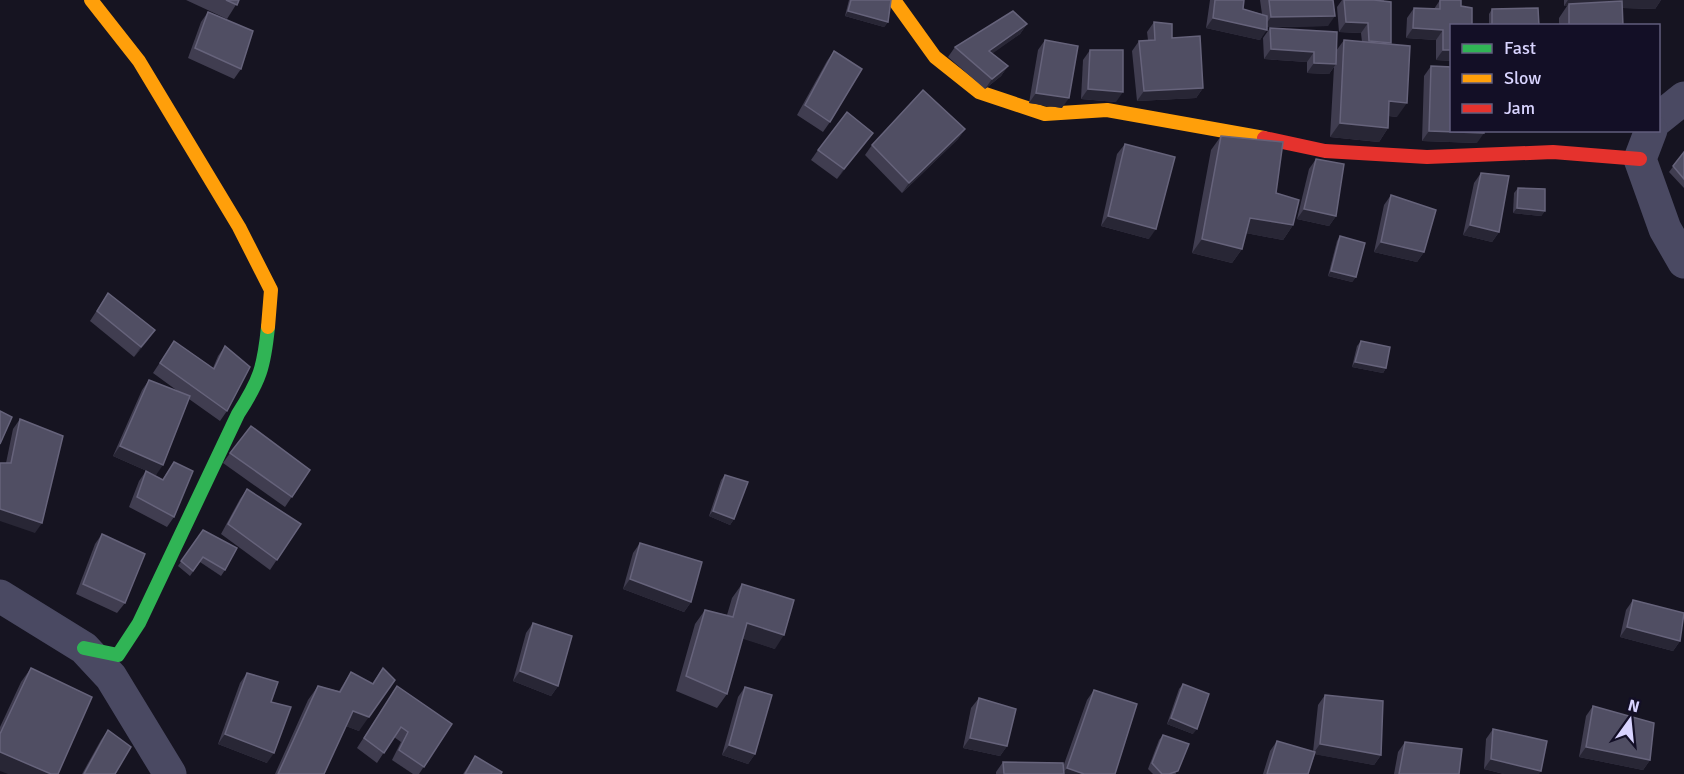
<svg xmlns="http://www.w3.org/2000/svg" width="1684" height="774" viewBox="0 0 1684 774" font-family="Signika,sans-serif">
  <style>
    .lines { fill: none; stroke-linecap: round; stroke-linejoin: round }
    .street { stroke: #4a4962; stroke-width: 33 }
    .fast { stroke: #30b455; stroke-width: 14 }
    .slow { stroke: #ff9f0a; stroke-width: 14 }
    .jam { stroke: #e5322d; stroke-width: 14 }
    .wall { fill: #403d50 }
    .shaded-wall { fill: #282635 }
    .building { fill: #504e63; stroke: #66637b; stroke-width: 1.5 }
  </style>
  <rect width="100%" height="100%" fill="#161421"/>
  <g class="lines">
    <g class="street">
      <path d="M1658 119 1684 98"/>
      <path d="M1651 130 1640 159 1665 229 1684 262"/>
      <path d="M0 596 84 648 111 677 170 774"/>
    </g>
    <path class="fast" d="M84 648 118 655 139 623 238 414C260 380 264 367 268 327"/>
    <g class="slow">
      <path d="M91 0 139 61 239 227 271 290 268 327"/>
      <path d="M894 0 935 57 979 92 1045 114 1107 110 1264 138"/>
    </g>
    <path class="jam" d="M1264 138 1325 151 1427 157 1553 152 1640 159"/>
  </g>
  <g class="wall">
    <path d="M186 0H239L227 19Z"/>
    <path d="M849 0H890L888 22 884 27 845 16Z"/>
    <path d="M1210 0H1244L1243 9 1262 14 1260 0H1333L1328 26 1267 27 1260 40 1206 28Z"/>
    <path d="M1342 0H1384L1390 44 1397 117 1389 116 1388 128 1379 142 1330 137 1334 67 1329 74 1307 73V62L1264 59 1263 38 1270 28 1336 51 1344 40 1362 42 1361 33 1339 32 1337 7Z"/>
    <path d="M1440 0 1452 26V61L1436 60V40L1406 38 1407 18 1414 8 1434 9Z"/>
    <path d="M1564 0H1661L1655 9 1622 8 1623 26H1559V18L1567 6H1564Z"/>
    <path d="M1492 9 1539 26H1489V14Z"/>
    <path d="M208 12 241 69 234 79 188 58 201 22Z"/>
    <path d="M1154 22 1172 38 1203 88 1196 98 1137 101 1132 51 1139 41 1148 40 1147 32Z"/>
    <path d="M1027 24 1020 34 992 53 1008 66 1001 76 985 89 948 57 955 47Z"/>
    <path d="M1045 40 1062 108 1029 103 1038 50Z"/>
    <path d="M1090 50 1116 102 1081 99 1083 60Z"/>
    <path d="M834 51 830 122 823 132 797 115 827 61Z"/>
    <path d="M1431 66 1477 143 1422 141 1424 76Z"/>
    <path d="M965 129 958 139 902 193 865 155 872 145Z"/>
    <path d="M873 133 837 179 811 160 818 150Z"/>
    <path d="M1221 136 1276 193 1293 225 1283 240 1246 233 1242 249 1232 263 1192 253 1211 150Z"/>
    <path d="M1125 144 1149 239 1101 226 1117 154Z"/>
    <path d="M1684 152V188L1669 172Z"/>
    <path d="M1316 159 1336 216 1329 226 1297 219 1309 169Z"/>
    <path d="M1481 173 1499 232 1492 242 1463 235 1474 183Z"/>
    <path d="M1518 188 1545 211 1541 216 1513 213 1514 193Z"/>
    <path d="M1391 195 1424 252 1417 262 1374 252 1384 205Z"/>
    <path d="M1340 236 1356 277 1352 282 1328 276 1337 241Z"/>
    <path d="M108 293 148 340 134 357 90 321Z"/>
    <path d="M174 341 213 368 218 356 225 346 227 411 220 421 189 399 156 475 113 456 142 390 149 380 179 392 153 373Z"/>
    <path d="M1361 341 1386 368 1383 373 1352 367 1357 346Z"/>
    <path d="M20 419 35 533 6 463 13 429Z"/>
    <path d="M230 453 310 470 285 507 223 463Z"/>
    <path d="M174 462V517L167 527 129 507 139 481 146 471 162 480Z"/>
    <path d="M725 475 734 519 730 525 709 516 721 480Z"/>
    <path d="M247 489 301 524 270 570 221 534 240 499Z"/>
    <path d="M203 530 225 570 221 576 200 562 190 576 178 566Z"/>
    <path d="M102 534 125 603 117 613 76 594 95 544Z"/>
    <path d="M640 543 691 602 684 612 623 589 633 553Z"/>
    <path d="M742 584 775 649 743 638 727 694 717 708 676 691 695 624 705 610 727 615 732 598Z"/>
    <path d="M1633 600 1680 641 1673 651 1620 637 1626 610Z"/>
    <path d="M533 623 558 686 551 696 513 681 526 633Z"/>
    <path d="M31 668 0 771V727L21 682Z"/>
    <path d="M383 668 359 731 346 726 324 774H275L308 700 318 686 339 691 351 672 372 684Z"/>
    <path d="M247 673 271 702 267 763 218 744 240 683Z"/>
    <path d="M1183 684 1193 734 1167 724 1179 689Z"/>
    <path d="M397 686 452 724 419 774H413L392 760 401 742 394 737 377 763 357 748Z"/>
    <path d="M745 687 755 754 748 764 722 755 738 697Z"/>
    <path d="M1094 690 1115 774H996V772L1003 762 1063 767 1087 700Z"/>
    <path d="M1325 695 1381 755 1374 765 1315 754 1308 774H1263L1270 751 1277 741 1313 752 1318 705Z"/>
    <path d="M979 698 1007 746 1000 756 963 748 971 708Z"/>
    <path d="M1593 706 1650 760 1643 770 1579 757 1586 716Z"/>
    <path d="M1493 729 1539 774H1504L1484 769 1486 739Z"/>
    <path d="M108 730 115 774H82L101 740Z"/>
    <path d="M1163 735 1176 774H1153L1148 769 1159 740Z"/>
    <path d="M1405 742 1459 774H1394L1398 752Z"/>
    <path d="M475 756 501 774H463Z"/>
  </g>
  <g class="shaded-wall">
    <path d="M1568 0H1661L1655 9 1569 6V4L1567 6H1564Z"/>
    <path d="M848 11 888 22 884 27 845 16Z"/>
    <path d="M1335 16 1328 26 1264 27 1271 17Z"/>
    <path d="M1213 18 1267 30 1260 40 1206 28Z"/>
    <path d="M1346 22 1368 23 1361 33 1339 32Z"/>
    <path d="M1027 24 1020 34 982 61 989 51Z"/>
    <path d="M1413 28 1443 30 1436 40 1406 38Z"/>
    <path d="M1369 41 1391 43 1384 53 1362 51Z"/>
    <path d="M1271 49 1314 52 1307 62 1264 59Z"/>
    <path d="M1443 50H1452V61L1436 60Z"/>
    <path d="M1314 63 1336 64 1329 74 1307 73Z"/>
    <path d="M1008 66 1001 76 985 89 992 79Z"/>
    <path d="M1203 88 1196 98 1137 101 1144 91Z"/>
    <path d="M1088 89 1123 92 1116 102 1081 99Z"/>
    <path d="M1036 93 1069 98 1062 108 1029 103Z"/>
    <path d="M1389 101 1407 103 1397 117 1379 115Z"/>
    <path d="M1340 123 1388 128 1379 142 1330 137Z"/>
    <path d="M965 129 958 139 902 193 909 183Z"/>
    <path d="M1486 130H1528L1527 131Z"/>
    <path d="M1429 131 1484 133 1477 143 1422 141Z"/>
    <path d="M873 133 866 143 837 179 844 169Z"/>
    <path d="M1517 208 1545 211 1541 216 1513 213Z"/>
    <path d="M1304 209 1336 216 1329 226 1297 219Z"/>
    <path d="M1108 216 1156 229 1149 239 1101 226Z"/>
    <path d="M1250 218 1293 225 1283 240 1240 232Z"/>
    <path d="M1470 225 1499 232 1492 242 1463 235Z"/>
    <path d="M1202 239 1242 249 1232 263 1192 253Z"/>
    <path d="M1381 242 1424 252 1417 262 1374 252Z"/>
    <path d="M1331 271 1356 277 1352 282 1328 276Z"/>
    <path d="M155 330 148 340 134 357 141 347Z"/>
    <path d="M1355 362 1386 368 1383 373 1352 367Z"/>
    <path d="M120 446 163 465 156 475 113 456Z"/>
    <path d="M0 509 42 523 35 533 0 521Z"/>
    <path d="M713 511 734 519 730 525 709 516Z"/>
    <path d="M630 579 691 602 684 612 623 589Z"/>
    <path d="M747 623 784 635 775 649 737 637Z"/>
    <path d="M1627 627 1680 641 1673 651 1620 637Z"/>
    <path d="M520 671 558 686 551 696 513 681Z"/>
    <path d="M385 694 359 731 343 725 353 711Z"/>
    <path d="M1171 718 1197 729 1193 734 1167 724Z"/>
    <path d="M225 734 274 753 267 763 218 744Z"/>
    <path d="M970 738 1007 746 1000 756 963 748Z"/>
    <path d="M1320 744 1381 755 1374 765 1313 754Z"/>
    <path d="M729 745 755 754 748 764 722 755Z"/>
    <path d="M1586 747 1650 760 1643 770 1579 757Z"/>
    <path d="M0 752 51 774H8L0 771Z"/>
    <path d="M1491 759 1541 771 1539 774H1504L1484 769Z"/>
    <path d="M1067 768 1084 774H1062Z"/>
  </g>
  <g class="building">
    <path d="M226 0H239L237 5Z"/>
    <path d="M851 0H891L888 22 848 11Z"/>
    <path d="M1215 0H1244L1243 9 1267 16V30L1213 18Z"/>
    <path d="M1269 0H1333L1335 16 1271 17Z"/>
    <path d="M1344 0H1374L1391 2V43L1369 41 1368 23 1346 22Z"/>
    <path d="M1440 0H1461V6L1472 8V26H1452V50H1443V30L1413 28 1414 8 1440 9Z"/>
    <path d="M1622 1 1623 26H1569V4Z"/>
    <path d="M1538 8 1539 26H1492V9Z"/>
    <path d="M1013 11 1027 24 989 51 1008 66 992 79 955 47Z"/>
    <path d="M208 12 253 31 241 69 195 48Z"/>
    <path d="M1154 22 1172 24V38L1200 36 1203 88 1144 91 1139 41 1155 40Z"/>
    <path d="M1270 28 1337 32 1336 64 1314 63V52L1271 49Z"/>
    <path d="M1045 40 1078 46 1069 98 1036 93Z"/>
    <path d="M1344 40 1410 46 1407 103 1389 101 1388 128 1340 123Z"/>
    <path d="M1090 50H1123V92L1088 89Z"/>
    <path d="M834 51 862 69 830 122 805 105Z"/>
    <path d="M1431 66 1452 67V130H1484V133L1429 131Z"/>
    <path d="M923 90 965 129 909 183 872 145Z"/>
    <path d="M847 112 873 133 844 169 818 150Z"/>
    <path d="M1221 136 1283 142 1276 193 1299 200 1293 225 1250 218 1242 249 1202 239Z"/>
    <path d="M1125 144 1175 157 1156 229 1108 216Z"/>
    <path d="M1684 152V179L1673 166Z"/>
    <path d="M1316 159 1344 164 1336 216 1304 209Z"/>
    <path d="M1481 173 1509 176 1499 232 1470 225Z"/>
    <path d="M1518 188 1545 189V211L1517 208Z"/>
    <path d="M1391 195 1436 210 1424 252 1381 242Z"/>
    <path d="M1340 236 1365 243 1356 277 1331 271Z"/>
    <path d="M108 293 155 330 141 347 97 311Z"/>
    <path d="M174 341 214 369 225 346 250 367 227 411 160 363Z"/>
    <path d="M1361 341 1390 347 1386 368 1355 362Z"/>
    <path d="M149 380 190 396 163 465 120 446Z"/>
    <path d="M0 411 12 417 0 444Z"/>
    <path d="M20 419 63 436 42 523 0 509V463H11Z"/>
    <path d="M251 426 310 470 292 497 230 453Z"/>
    <path d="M174 462 193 471 174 517 137 497 146 471 163 480Z"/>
    <path d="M725 475 748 482 734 519 713 511Z"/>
    <path d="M247 489 301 524 277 560 228 524Z"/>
    <path d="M203 530 237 548 225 570 203 557 193 571 181 561Z"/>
    <path d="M102 534 145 554 125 603 83 584Z"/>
    <path d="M640 543 702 562 691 602 630 579Z"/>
    <path d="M742 584 794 600 784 635 747 623 727 694 686 676 705 610 733 617Z"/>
    <path d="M1633 600 1684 613 1680 641 1627 627Z"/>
    <path d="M533 623 572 636 558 686 520 671Z"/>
    <path d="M31 668 92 697 58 774H51L0 752V734Z"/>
    <path d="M383 668 395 680 369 717 353 711 324 774H278L318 686 340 692 351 672 373 684Z"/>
    <path d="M247 673 278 682 271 702 291 707 274 753 225 734Z"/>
    <path d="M1183 684 1209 694 1197 729 1171 718Z"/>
    <path d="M397 686 452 724 424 767 399 750 408 732 401 727 384 753 364 738Z"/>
    <path d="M745 687 772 695 755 754 729 745Z"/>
    <path d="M1094 690 1137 704 1115 774H1084L1067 768Z"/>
    <path d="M1325 695 1383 701 1381 755 1320 744Z"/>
    <path d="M979 698 1016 709 1007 746 970 738Z"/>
    <path d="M1593 706 1654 723 1650 760 1586 747Z"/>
    <path d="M1493 729 1547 741 1541 771 1491 759Z"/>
    <path d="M108 730 131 747 115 774H84Z"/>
    <path d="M1163 735 1189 744 1178 771 1169 774H1162L1152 763Z"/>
    <path d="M1277 741 1315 752 1308 774H1267Z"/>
    <path d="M1405 742 1462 749 1459 774H1399Z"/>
    <path d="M475 756 502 772 501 774H465Z"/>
    <path d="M1003 762 1063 763 1064 774H1004Z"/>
  </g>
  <rect x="1450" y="24" width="210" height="108" fill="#130f26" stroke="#625e7d" stroke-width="1.5"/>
  <rect x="1462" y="44" width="30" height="9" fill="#30b455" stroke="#625e7d" stroke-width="1.5"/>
  <text x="1504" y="54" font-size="18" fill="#d9d4ff">Fast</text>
  <rect x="1462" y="74" width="30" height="9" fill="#ff9f0a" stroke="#625e7d" stroke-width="1.5"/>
  <text x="1504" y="84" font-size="18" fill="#d9d4ff">Slow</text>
  <rect x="1462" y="104" width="30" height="9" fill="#e5322d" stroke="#625e7d" stroke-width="1.5"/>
  <text x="1504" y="114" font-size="18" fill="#d9d4ff">Jam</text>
  <g transform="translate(1630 720) rotate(15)" stroke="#130f26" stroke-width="4.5" paint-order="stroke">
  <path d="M0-4.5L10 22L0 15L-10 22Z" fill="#d9d4ff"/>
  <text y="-9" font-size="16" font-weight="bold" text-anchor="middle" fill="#d9d4ff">N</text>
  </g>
</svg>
